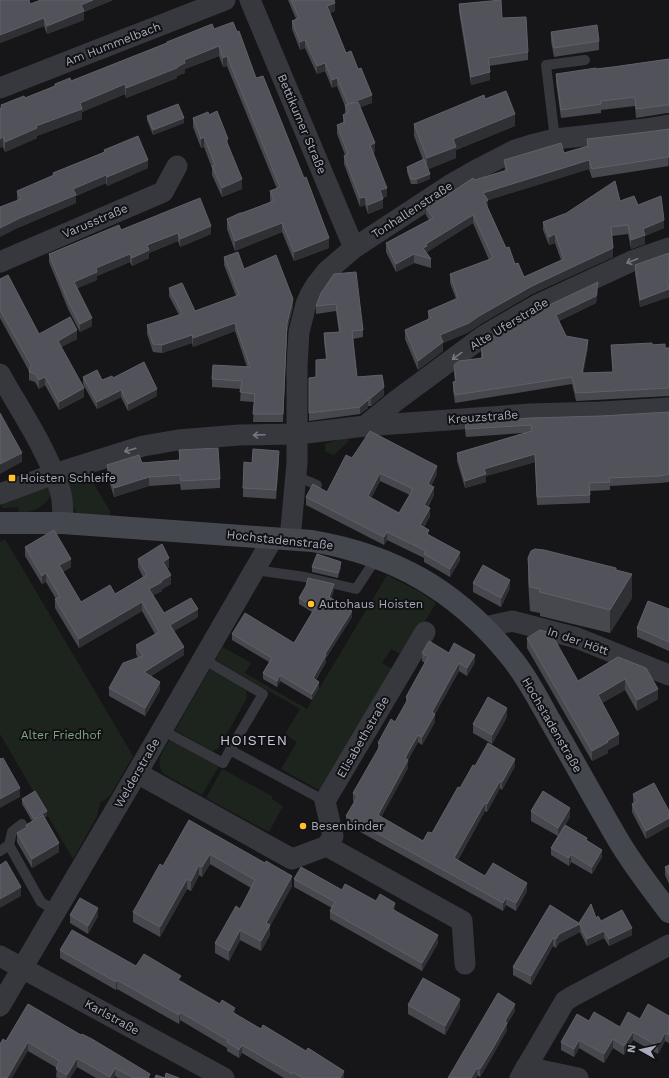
<svg xmlns="http://www.w3.org/2000/svg" width="669" height="1078" viewBox="0 0 669 1078" font-family="'Work Sans',sans-serif">
  <style>
    .green { fill: #1c241d }
    .lines { fill: none; stroke-linecap: round; stroke-linejoin: round }
    .service { stroke: #37383e; stroke-width: 10 }
    .minor { stroke: #37383e; stroke-width: 21 }
    .secondary { stroke: #45474e; stroke-width: 22 }
    .wall { fill: #47484e; fill-rule: evenodd }
    .shaded-wall { fill: #2f3034 }
    .building { fill: #52535a; stroke: #5f6169; fill-rule: evenodd }
    .oneway { stroke: #757882 }
    .poi-dot { fill: #ffc228; stroke: #111114; stroke-width: 1.5 }
    .labels { text-anchor: middle; stroke-width: 4; stroke-linejoin: round; paint-order: stroke }
    .street-label { font-size: 12px; fill: #a7acba; stroke: #111114 }
    .poi-label { font-size: 12px; fill: #a7acba; stroke: #111114; text-anchor: start }
    .park-label { font-size: 12px; fill: #7ca781; stroke: #111114 }
    .quarter-label { font-size: 14px; letter-spacing: 1px; fill: #c9cbd6; stroke: #111114 }
  </style>
  <rect width="100%" height="100%" fill="#161619"/>
  <g class="green">
    <path d="M347 437 349 441 334 455 325 452V444Z"/>
    <path d="M78 473 79 479 89 476 110 511V517L78 515C73 510 67 487 70 480 72 477 75 475 78 473Z"/>
    <path d="M50 479 52 494C45 506 33 513 19 513L18 507 2 508 0 502Z"/>
    <path d="M5 539 133 756 110 796 100 803 97 816 73 859 0 734V542Z"/>
    <path d="M387 575 420 592 436 603 404 656 391 649 382 663 396 671 324 793 281 769 297 742 285 734 300 709 215 660 223 647 251 663 245 673 307 709Z"/>
    <path d="M210 669 246 690 247 698 218 749 212 751 175 730Z"/>
    <path d="M170 739 219 766 202 795 164 774C153 763 164 751 170 739Z"/>
    <path d="M222 769 272 796V799L283 806 269 832 206 798Z"/>
  </g>
  <g class="lines">
    <g class="service">
      <path d="M555 139 546 65 585 60"/>
      <path d="M296 476 317 485"/>
      <path d="M255 570 305 577 356 589 377 557"/>
      <path d="M203 659 263 694 230 750"/>
      <path d="M162 730 223 763 230 750 325 801"/>
      <path d="M9 845 41 902 56 911"/>
      <path d="M0 851 9 845 12 832 22 824"/>
    </g>
    <g class="minor">
      <path d="M250 0 354 248"/>
      <path d="M0 88 225 0"/>
      <path d="M0 262 163 192 177 166"/>
      <path d="M0 374C20 410 46 448 59 487 63 498 63 511 63 523"/>
      <path d="M365 426 397 400 485 335 537 305 632 261 669 248"/>
      <path d="M0 494 54 474 143 446 178 440 239 435 298 434 365 426 530 414 601 412 669 408"/>
      <path d="M290 539 297 463V366L299 332 306 304 310 295 316 285 327 271 354 248 450 185 480 168 515 150 531 145 555 139 645 129 669 125"/>
      <path d="M485 627 512 621 577 638 669 675"/>
      <path d="M137 773 292 859 327 846 462 921 465 964"/>
      <path d="M327 846 333 836 325 801 425 632"/>
      <path d="M0 956 224 1078"/>
      <path d="M0 1006 137 773 273 538"/>
      <path d="M526 1067 578 1078"/>
      <path d="M520 1078 565 1001 573 996 669 945"/>
    </g>
    <path class="secondary" d="M0 523H63L312 541C394 555 456 590 509 655 526 675 538 699 551 722 573 760 594 799 617 838 632 864 651 888 669 912"/>
  </g>
  <g class="wall">
    <path d="M0 0 30 4 41 0H113L84 12V20L47 34 44 26 0 43Z"/>
    <path d="M288 0H334L335 11 330 13 346 53 372 103 360 107 375 152 373 153 387 196 383 198V208L368 214 365 205 360 207 344 164V156L345 155 337 134V125L343 123V115L345 114V106L337 86 332 88 325 71 317 74 305 48 300 50 292 29V21L296 19Z"/>
    <path d="M459 4 502 18 528 52V60L489 66 490 80 471 85 459 12Z"/>
    <path d="M214 29 256 78 329 248 294 261 282 232 235 251 227 229V219L270 202V191L277 189 227 66 223 67 219 56 185 69V73L177 76V78L126 98 125 94 82 112V119L37 136V138L5 152 3 147 1 105 25 98 55 86V84L71 81 167 43V42Z"/>
    <path d="M551 32 599 41V50L554 57 551 41Z"/>
    <path d="M669 59V113H667L636 118 635 106 601 110V113L561 118 556 82V74L613 67Z"/>
    <path d="M485 99 515 126 456 150V158L428 169 430 179 417 184H411L407 172V167L423 160 414 136V124Z"/>
    <path d="M209 115 228 147 242 189 222 197 212 175V168L204 147 201 148 193 127V118Z"/>
    <path d="M147 116 184 123 153 135 147 120Z"/>
    <path d="M669 129V166L592 178 589 169 488 200V208L506 248 515 264 524 277 561 260 555 243 549 245 543 230V222L565 214 620 201 638 205 664 228 645 236V244L631 249 628 234 612 236 613 257 532 294 479 325 469 332 443 343V351L418 370 405 339V330L428 320V311L456 299 450 283V274L489 260 473 223 427 252V253L431 259V268L414 263 396 272 386 252V243L429 220 426 215V207L475 180 505 171 504 160 564 153 587 146V139L647 132Z"/>
    <path d="M104 150 148 168 107 186 106 183 76 196V203L20 227 17 199V191L53 176V173L104 152Z"/>
    <path d="M121 230 211 234 180 247 178 241 149 253V258L132 266 130 262 97 276V280L77 288 92 326 80 332 68 309 49 262V254Z"/>
    <path d="M669 255V297L640 307 635 273V265Z"/>
    <path d="M224 257 244 269 293 307 287 331 283 422H253L254 402 240 401 241 389 212 387V379L247 367 235 331 193 347 192 343 162 353 153 352 147 334V325L179 315 169 296V288L195 311 236 296 224 265Z"/>
    <path d="M334 274 363 330V337L353 339 357 377 384 395 371 406H368V408L360 414 309 421V378L316 377 326 359 324 341V333L339 332 336 311 316 314V306Z"/>
    <path d="M0 279 39 334 77 339 61 347 84 397 59 410 45 385 39 389 35 382 29 380V371L0 318Z"/>
    <path d="M598 290 596 303 559 321 566 336 588 348 583 373 613 372 611 345H652L665 348H669V396L576 401 572 384 455 403 453 390V382L455 381 454 373V365L481 358V345Z"/>
    <path d="M83 377 102 380 113 378 157 396 128 411 121 397 97 409 83 384Z"/>
    <path d="M669 412V482L660 483 610 486V490L590 491V503L537 505 535 462 486 476V482L465 488 457 461V453L524 433 466 437 465 431V423Z"/>
    <path d="M179 450 220 479V488L181 490 180 484 149 486 114 497 107 474V465L179 460Z"/>
    <path d="M352 458 437 474 431 486 434 495 428 507 430 516 424 527 429 536 460 560 450 577 424 562V558L387 540 384 545 306 505V497L327 492ZM380 481 410 495 399 513 371 498Z"/>
    <path d="M279 460 276 499 243 497V488L252 463Z"/>
    <path d="M25 547 71 567 63 572 81 602 115 594 143 577 138 567V559L169 567 167 568 171 584 162 589V591L153 595 164 613 198 617 174 631 184 655 151 676 160 690 145 716 109 696V688L138 658 136 654V645L155 634 142 611 79 648 55 608V599H56L46 582 42 584 25 556Z"/>
    <path d="M528 558 616 570 632 598 610 633 540 616V613L530 611 528 581Z"/>
    <path d="M312 567H341L338 578 312 572Z"/>
    <path d="M473 583 510 588 501 607 473 592Z"/>
    <path d="M334 590 331 598 352 617 326 658V662L316 680 319 688 312 700 280 681 277 687 263 679V673L269 662 232 640V634L294 643 312 612 299 604V598Z"/>
    <path d="M669 609V651L637 637V628Z"/>
    <path d="M527 638 578 681 618 657 658 699 637 711 625 690 602 703 619 744 608 750V753L592 761 527 648Z"/>
    <path d="M422 653H449L475 662 467 676 459 671 435 714V722L422 745 418 742 408 760V768L381 817 423 841 432 833 460 788 475 766H515L502 790 500 788 487 812 485 811 458 860 485 876 527 891 516 911 506 905 503 911 346 824V816L354 802 353 801V793L378 750V743L395 722 406 703V697L425 663 422 661Z"/>
    <path d="M507 717 492 744 473 733V724Z"/>
    <path d="M633 794 669 811V826L646 839 632 812V804L634 803 633 802Z"/>
    <path d="M22 799 47 816 44 817 59 852 32 868 17 842V833L26 828V825L32 821 22 804Z"/>
    <path d="M531 811 570 817 565 825 587 841 602 857 592 874 571 862 569 866 551 855V848L558 836 531 821Z"/>
    <path d="M189 820 292 886 270 926V935L261 951 240 940 229 961 215 953V943L240 909 251 888 210 864 202 877 199 875 191 891 187 889 160 937 133 922V912L163 866Z"/>
    <path d="M669 865V884L665 875V867Z"/>
    <path d="M294 879 342 890 376 901 395 911 438 943 422 971 330 919V911L332 908 294 887Z"/>
    <path d="M550 905 579 923 596 918 601 921 632 935 609 946 604 938 587 946 580 932 559 943 556 948 553 946 531 985 513 975V967Z"/>
    <path d="M70 915 98 916 88 934 70 923Z"/>
    <path d="M60 950 136 966 181 981 235 1014 344 1078H284L242 1053 239 1058 227 1051V1048L180 1020 179 1024 117 989 116 990 60 958Z"/>
    <path d="M28 1004 150 1078H118L115 1076 114 1078H96L77 1067 70 1078H58L56 1077 57 1068 28 1051 6 1041Z"/>
    <path d="M408 1005 460 1007 445 1035 408 1014Z"/>
    <path d="M515 1011 507 1024V1030L493 1055 480 1077 477 1075 476 1078H448Z"/>
    <path d="M669 1016V1043L665 1041 658 1054 633 1040 624 1055 613 1048 604 1063 579 1048 574 1057 561 1050V1042L589 1021 620 1027 640 1019Z"/>
  </g>
  <g class="shaded-wall">
    <path d="M93 0H113L84 12V20L47 34V26L81 5Z"/>
    <path d="M335 3V11L327 14V6Z"/>
    <path d="M44 18V26L0 43V35Z"/>
    <path d="M305 40V48L300 50V42Z"/>
    <path d="M219 46V56L185 69V73L177 76V78L126 98V88L177 67 184 60Z"/>
    <path d="M227 56V66L223 67V58Z"/>
    <path d="M325 63V71L317 74V66Z"/>
    <path d="M490 72V80L471 85V77Z"/>
    <path d="M337 78V86L332 88V80Z"/>
    <path d="M125 84V94L82 112V119L37 136V138L5 152V142L80 103Z"/>
    <path d="M372 95V103L348 112V104Z"/>
    <path d="M515 114V126L456 150V158L427 170V158L453 139Z"/>
    <path d="M184 118V123L153 135V130Z"/>
    <path d="M3 137V147L0 148V139Z"/>
    <path d="M204 137V147L201 148V139Z"/>
    <path d="M228 139V149L226 140Z"/>
    <path d="M375 143V152L370 154V145Z"/>
    <rect x="668" y="157" width="1" height="9"/>
    <path d="M148 160V168L107 186V177Z"/>
    <path d="M589 160V169L483 202V193Z"/>
    <path d="M430 174V179L417 184V179Z"/>
    <path d="M106 175V183L76 196V203L20 227 0 237V228L73 189Z"/>
    <path d="M242 179V189L222 197V188Z"/>
    <path d="M387 188V196L380 199V190Z"/>
    <path d="M365 197V205L360 207V198Z"/>
    <path d="M383 199V208L368 214V205Z"/>
    <path d="M488 200V209L485 202Z"/>
    <path d="M473 215V223L427 252V254L423 248 426 244Z"/>
    <path d="M664 220V228L645 236V244L631 249V240L643 229Z"/>
    <path d="M282 223V232L235 251V241Z"/>
    <path d="M211 226V234L180 247V239Z"/>
    <path d="M178 233V241L149 253V258L132 266V258L147 245Z"/>
    <path d="M555 234V243L549 245V237Z"/>
    <path d="M329 238V248L294 261V252Z"/>
    <path d="M613 248V257L532 294 479 325 469 332 443 343V351L418 370V361L440 335 479 316 532 286Z"/>
    <path d="M130 254V262L97 276V280L74 290V282L96 268Z"/>
    <path d="M414 254V263L396 272V264Z"/>
    <path d="M598 282V290L596 303 556 322V315Z"/>
    <path d="M669 289V297L640 307V300Z"/>
    <path d="M293 299V307L287 331 283 422 287 323Z"/>
    <path d="M92 318V326L80 332V324Z"/>
    <path d="M235 323V331L193 347V338Z"/>
    <path d="M77 330V339L58 349V341Z"/>
    <path d="M192 335V343L162 353V345Z"/>
    <path d="M588 340V348L582 381V373Z"/>
    <path d="M45 377V385L39 389V380Z"/>
    <path d="M384 387V395L371 406V398Z"/>
    <path d="M84 388V397L59 410V402Z"/>
    <path d="M157 389V396L128 411V404Z"/>
    <path d="M121 390V397L97 409V402Z"/>
    <path d="M368 400V408L360 414V407Z"/>
    <path d="M279 451V460L276 499V490Z"/>
    <path d="M22 453V462L0 474V464Z"/>
    <path d="M535 454V462L486 476V482L465 488V481L484 469Z"/>
    <path d="M437 466V474L428 492V484Z"/>
    <path d="M380 473V481L368 505V496Z"/>
    <path d="M149 477V486L114 497V488Z"/>
    <path d="M434 487V495L424 513V505Z"/>
    <path d="M430 508V516L420 533V525Z"/>
    <path d="M387 532V540L384 545V537Z"/>
    <path d="M460 552V560L450 577V569Z"/>
    <path d="M169 558V567L163 570V562Z"/>
    <path d="M71 559V567L59 574V565Z"/>
    <path d="M341 562V567L338 578V573Z"/>
    <path d="M46 573V582L42 584V576Z"/>
    <path d="M632 574V598L610 633V610Z"/>
    <path d="M171 575V584L162 589V591L149 598V589Z"/>
    <path d="M510 580V588L501 607V598Z"/>
    <path d="M334 584V590L329 604V597Z"/>
    <path d="M142 602V611L79 648V639Z"/>
    <path d="M198 609V617L170 633V625Z"/>
    <path d="M352 611V617L326 658V662L313 685V678L325 654Z"/>
    <path d="M184 647V655L144 680V672Z"/>
    <path d="M475 655V662L467 676V668Z"/>
    <path d="M459 663V671L432 719V712Z"/>
    <path d="M280 675V681L277 687V681Z"/>
    <path d="M625 679V690L598 705V695Z"/>
    <path d="M160 682V690L145 716V708Z"/>
    <path d="M319 682V688L312 700V694Z"/>
    <path d="M658 689V699L637 711V700Z"/>
    <path d="M507 708V717L492 744V735Z"/>
    <path d="M435 714V722L422 745V737Z"/>
    <path d="M619 734V744L608 750V753L592 761V751L607 741Z"/>
    <path d="M418 735V742L405 766V758Z"/>
    <path d="M515 759V766L502 790V782Z"/>
    <path d="M408 760V768L378 823V815Z"/>
    <path d="M500 781V788L487 812V804Z"/>
    <path d="M20 788V797L0 808V799Z"/>
    <path d="M485 803V811L454 866V858Z"/>
    <path d="M570 808V817L558 837V828Z"/>
    <path d="M47 811V816L34 824V819Z"/>
    <path d="M669 818V826L646 839V831Z"/>
    <path d="M59 843V852L32 868V859Z"/>
    <path d="M602 850V857L592 874V867Z"/>
    <path d="M210 854V864L202 877V867Z"/>
    <path d="M571 854V862L569 866V858Z"/>
    <path d="M199 865V875L191 891V881Z"/>
    <path d="M292 876V886L270 926V935L261 951V941L266 923Z"/>
    <path d="M187 879V889L160 937V927Z"/>
    <path d="M527 883V891L516 911V903Z"/>
    <path d="M21 887V896L0 908V899Z"/>
    <path d="M506 898V905L503 911V903Z"/>
    <path d="M395 903V911L392 918V909Z"/>
    <path d="M98 908V916L88 934V926Z"/>
    <path d="M580 924V932L559 943 556 948V939L559 934Z"/>
    <path d="M632 928V935L609 946V939Z"/>
    <path d="M240 930V940L229 961V951Z"/>
    <path d="M604 931V938L587 946V939Z"/>
    <path d="M438 935V943L422 971V963Z"/>
    <path d="M553 938V946L531 985V976Z"/>
    <path d="M117 980V989L116 990V982Z"/>
    <path d="M460 999V1007L445 1035V1026Z"/>
    <path d="M515 1004V1011L507 1024V1030L493 1055 480 1077V1069L505 1021Z"/>
    <path d="M235 1008V1016L232 1012Z"/>
    <path d="M180 1012V1020L179 1024V1015Z"/>
    <path d="M633 1032V1040L624 1055V1046Z"/>
    <path d="M665 1033V1041L658 1054V1046Z"/>
    <path d="M613 1039V1048L604 1063V1054Z"/>
    <path d="M579 1040V1048L574 1057V1049Z"/>
    <path d="M28 1042V1051L12 1078H7Z"/>
    <path d="M242 1045V1053L239 1058V1050Z"/>
    <path d="M77 1058V1067L70 1078H67V1075Z"/>
    <path d="M115 1068V1076L114 1078H110Z"/>
    <path d="M477 1068V1075L476 1078H471Z"/>
    <path d="M344 1071V1078H340Z"/>
  </g>
  <g class="building">
    <path d="M0 0H29L30 4 41 0H93L81 5 84 11 47 26 44 18 0 35Z"/>
    <path d="M291 0H334L335 3 327 6 346 53 351 51 358 69 361 68 372 95 348 104 337 78 332 80 325 63 317 66 305 40 300 42 292 21 299 18Z"/>
    <path d="M501 0 502 18 526 17 528 52 488 58 490 72 471 77 459 4Z"/>
    <path d="M233 22 237 32 239 31 256 78 263 76 304 178 306 177 329 238 294 252 282 223 235 241 227 219 240 213H242L274 201 270 191 280 187 227 56 223 58 219 46 184 60 185 63 177 67V68L126 88 125 84 80 103 82 109 36 126 37 128 5 142 3 137 0 139V108H2L1 105 24 96 25 98 55 86V84L70 78 71 81 167 43V42L212 24 214 29Z"/>
    <path d="M597 25 599 41 554 48 551 32Z"/>
    <path d="M669 59V105H667L636 109 635 97 601 101V104L561 110 556 74 596 68V69L613 67Z"/>
    <path d="M506 91 515 114 453 139 456 147 427 158 414 124 484 95 485 99Z"/>
    <path d="M358 102 375 143 370 145 387 188 380 190 383 199 368 205 365 197 360 198 344 156 348 154 337 125 345 122 343 115 348 112 345 105Z"/>
    <path d="M178 104 184 118 153 130 147 116Z"/>
    <path d="M217 111 228 139 226 140 242 179 222 188 212 166 215 165 204 137 201 139 193 118 208 112 209 115Z"/>
    <path d="M669 129V157H668L592 169 589 160 483 193 488 200 485 202 506 248 509 247 515 264 518 263 524 277 564 259 555 234 549 237 543 222 564 214H565L615 181 620 201 634 196 638 205 661 196 664 220 643 229 645 235 631 240 628 225 611 227 613 248 532 286 479 316 469 323 440 335 443 342 418 361 405 330 431 318 428 311 458 298 450 274 493 258 473 215 426 244 427 246 423 248 431 259 414 254 396 264 386 243 433 218 426 207 439 198 440 200 473 178 475 180 507 170 504 160 561 143 564 153 588 146 587 139 647 132Z"/>
    <path d="M138 136 148 160 107 177 106 175 73 189 76 195 20 218 0 228V207L21 199 17 191 54 175 53 173 105 152 104 150Z"/>
    <path d="M424 159 430 174 417 179H411L407 167Z"/>
    <path d="M200 198 211 226 180 239 178 233 147 245 149 250 132 258 130 254 96 268 97 272 74 282 92 318 80 324 68 301 49 254 119 225 121 230Z"/>
    <path d="M238 252 244 269 276 255 293 299 287 323 283 414H253L255 394 240 392 242 381 212 379 213 365 250 367 235 323 193 338 192 335 162 345 153 344 147 325 182 314 169 288 182 283 195 311 239 295 224 257Z"/>
    <path d="M669 253V280H667L669 289 640 300 635 265Z"/>
    <path d="M356 272 363 330 352 331 357 377 382 375 384 387 371 398H368V400L360 407 309 413V378L316 377V360L327 359 324 333 340 332 336 304 316 306 321 293 334 274Z"/>
    <path d="M8 275 39 334 70 317 77 330 58 341 84 388 59 402 45 377 39 380 35 374 29 372 31 365 0 310V279Z"/>
    <path d="M598 282 596 296 556 315 566 336 588 340 582 373 613 372 611 345 652 343V345L665 344V348H669V388L576 393 572 377 455 395 453 382 456 381 454 365 459 361 483 358 481 345 492 337 543 308Z"/>
    <path d="M144 362 157 389 128 404 121 390 97 402 83 377 97 370 102 380 112 376 113 378Z"/>
    <path d="M669 412V474L660 476 609 478 610 482 589 483 590 495 537 497 535 454 484 469 486 474 465 481 457 453 532 431 531 425 466 429 465 423 531 418 601 416Z"/>
    <path d="M0 413 22 453 0 464Z"/>
    <path d="M370 431 437 466 428 484 434 487 424 505 430 508 420 525 429 530 427 534 460 552 450 569 424 554 426 551 387 532 384 537 306 497 313 484 327 492 346 455 352 458ZM380 473 413 489 399 513 368 496Z"/>
    <path d="M218 448 220 479 181 481 180 475 149 477 114 488 107 465 139 455 142 463 180 460 179 450Z"/>
    <path d="M253 449 279 451 276 490 243 488 244 462 252 463Z"/>
    <path d="M54 530 71 559 59 565 81 602 110 585 115 594 147 575 138 559 162 544 169 558 163 562 171 575 161 581 162 582 149 589 164 613 191 598 198 609 170 625 184 647 144 672 160 682 145 708 109 688 123 663 143 656 136 645 159 632 142 602 79 639 55 599 60 597 46 573 42 576 25 547Z"/>
    <path d="M535 549 544 550 616 568V570L632 574 610 610 540 592V589L530 587 528 558 531 551Z"/>
    <path d="M317 554 341 562 338 573 312 567Z"/>
    <path d="M483 565 510 580 501 598 473 583Z"/>
    <path d="M308 578 334 584 329 597 352 611 325 654 326 655 313 678 319 682 312 694 280 675 277 681 263 673 272 658 232 634 245 613 294 643 315 608 299 598 306 586Z"/>
    <path d="M648 601 669 609V642L637 628Z"/>
    <path d="M540 630 551 633 578 681 618 657 646 668 658 689 637 700 625 679 598 695 619 734 607 741 608 742 592 751 527 638Z"/>
    <path d="M429 641 449 653 454 643 475 655 467 668 459 663 432 712 435 714 422 737 418 735 405 758 408 760 378 815 423 841 428 832 432 833 458 787 460 788 473 765 475 766 488 743 515 759 502 782 500 781 487 804 485 803 454 858 485 876 493 863 527 883 516 903 506 898 503 903 346 816 358 796 353 793 381 744 378 743 391 719 395 722 408 699 406 697 428 657 422 653Z"/>
    <path d="M488 697 507 708 492 735 473 724Z"/>
    <path d="M0 758 1 759 3 758 20 788 0 799Z"/>
    <path d="M654 783 669 811V818L646 831 632 804 637 801 633 794Z"/>
    <path d="M35 791 47 811 34 819 22 799Z"/>
    <path d="M543 791 570 808 558 828 531 811Z"/>
    <path d="M43 815 59 843 32 859 17 833 27 827 26 825Z"/>
    <path d="M189 820 265 863 266 861 292 876 266 923 270 925 261 941 240 930 229 951 215 943 236 906 240 909 255 880 210 854 202 867 199 865 191 881 187 879 160 927 133 912 160 864 163 866Z"/>
    <path d="M565 825 587 838 586 840 602 850 592 867 571 854 569 858 551 848Z"/>
    <path d="M6 861 21 887 0 899V865Z"/>
    <path d="M669 865V875L665 867Z"/>
    <path d="M301 867 342 890 345 884 376 901 380 894 395 903 392 909 438 935 422 963 330 911 335 902 294 879Z"/>
    <path d="M80 898 98 908 88 926 70 915Z"/>
    <path d="M591 904 596 918 598 916 601 921 622 910 632 928 609 939 604 931 587 939 580 925V924L579 923Z"/>
    <path d="M550 905 580 924 559 934 556 939 553 938 531 976 513 967Z"/>
    <path d="M72 930 136 966 144 954 181 976 178 980 220 1004 222 1000 235 1008 232 1012 261 1029 263 1025 306 1051 308 1048 344 1071 340 1078H302L293 1072 292 1074 242 1045 239 1050 227 1042 228 1040 180 1012 179 1015 117 980 116 982 60 950Z"/>
    <path d="M423 978 460 999 445 1026 408 1005Z"/>
    <path d="M498 993 515 1004 505 1021 507 1023 493 1048 480 1069 477 1068 471 1078H448Z"/>
    <path d="M28 1004 81 1035 82 1034 92 1039 150 1074 148 1078H134L115 1068 110 1077 77 1058 67 1075 56 1069 59 1061 28 1042 7 1078H0V1044L3 1039 6 1041Z"/>
    <path d="M648 1004 669 1016V1035L665 1033 658 1046 633 1032 624 1046 613 1039 604 1054 579 1040 574 1049 561 1042 577 1014 589 1021 594 1012 620 1027 628 1012 640 1019Z"/>
    <path d="M166 1073 179 1078H165Z"/>
    <path d="M156 1075 165 1078H155Z"/>
  </g>
  <defs><path id="oneway-shaft" d="M-6 0H5M1.5-3L5.5 0L1.5 3" fill="none" stroke-width="1.6" stroke-linecap="round" stroke-linejoin="round"/></defs>
  <g class="oneway">
    <use href="#oneway-shaft" transform="translate(632 261) rotate(158)"/>
    <use href="#oneway-shaft" transform="translate(457 356) rotate(144)"/>
    <use href="#oneway-shaft" transform="translate(259 435) rotate(178)"/>
    <use href="#oneway-shaft" transform="translate(130 450) rotate(163)"/>
  </g>
  <g class="poi-dot">
    <rect x="8" y="474" width="8" height="8" rx="2"/>
    <circle cx="311" cy="604" r="4"/>
    <circle cx="303" cy="826" r="4"/>
  </g>
  <g class="labels">
    <g class="street-label">
      <text transform="translate(113 44) rotate(-21)" y="4">Am Hummelbach</text>
      <text transform="translate(302 124) rotate(67)" y="4">Bettikumer Straße</text>
      <text transform="translate(412 210) rotate(-33)" y="4">Tonhallenstraße</text>
      <text transform="translate(95 221) rotate(-23)" y="4">Varusstraße</text>
      <text transform="translate(509 324) rotate(-31)" y="4">Alte Uferstraße</text>
      <text transform="translate(483 417) rotate(-4)" y="4">Kreuzstraße</text>
      <text transform="translate(280 540) rotate(6)" y="4">Hochstadenstraße</text>
      <text transform="translate(578 641) rotate(19)" y="4">In der Hött</text>
      <text transform="translate(552 725) rotate(60)" y="4">Hochstadenstraße</text>
      <text transform="translate(363 737) rotate(-60)" y="4">Elisabethstraße</text>
      <text transform="translate(137 773) rotate(-60)" y="4">Welderstraße</text>
      <text transform="translate(112 1017) rotate(29)" y="4">Karlstraße</text>
    </g>
    <g class="poi-label">
      <text x="20" y="482">Hoisten Schleife</text>
      <text x="319" y="608">Autohaus Hoisten</text>
      <text x="311" y="830">Besenbinder</text>
    </g>
    <g class="park-label">
      <text x="61" y="739">Alter Friedhof</text>
    </g>
    <g class="quarter-label">
      <text x="254" y="745">HOISTEN</text>
    </g>
  </g>
  <g transform="translate(641 1050) rotate(278)" stroke="#111114" stroke-width="3" paint-order="stroke">
  <path d="M0-3L7 15L0 10L-7 15Z" fill="#a7acba"/>
  <text y="-6" font-size="11" font-weight="bold" text-anchor="middle" fill="#a7acba">N</text>
  </g>
</svg>
